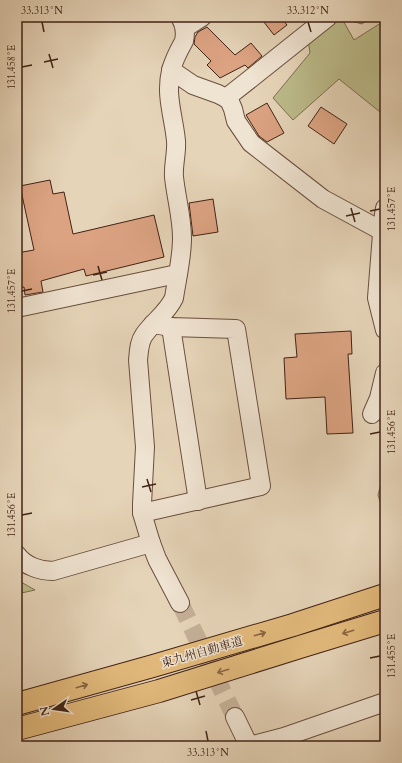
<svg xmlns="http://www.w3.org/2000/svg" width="402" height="763" viewBox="0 0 402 763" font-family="Cardo,'Noto Serif JP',serif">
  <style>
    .green { fill: #bcbb8a; stroke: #7e6e50 }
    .building { fill: #dca382; stroke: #412216 }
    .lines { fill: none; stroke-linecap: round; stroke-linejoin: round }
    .minor-tunnel { stroke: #c5b098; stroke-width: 18; stroke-dasharray: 18 9; stroke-linecap: butt }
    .minor-casing { stroke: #6a4e3e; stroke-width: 20 }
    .motorway-casing { stroke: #412216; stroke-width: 24 }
    .minor { stroke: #efe3d1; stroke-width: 18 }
    .motorway { stroke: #e3ba7c; stroke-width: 22 }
    .oneway { stroke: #8a6644 }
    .ticks { fill: none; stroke: #412216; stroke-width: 1.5 }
    .labels { text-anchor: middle; stroke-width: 3; stroke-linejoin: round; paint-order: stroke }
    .street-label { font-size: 12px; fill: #412216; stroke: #efe3d1 }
    .neatline { fill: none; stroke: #412216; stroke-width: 1.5 }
    .ticks-label { font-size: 10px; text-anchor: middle; fill: #412216 }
  </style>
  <rect width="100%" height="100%" fill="#e6d4b8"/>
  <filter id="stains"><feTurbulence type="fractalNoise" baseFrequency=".005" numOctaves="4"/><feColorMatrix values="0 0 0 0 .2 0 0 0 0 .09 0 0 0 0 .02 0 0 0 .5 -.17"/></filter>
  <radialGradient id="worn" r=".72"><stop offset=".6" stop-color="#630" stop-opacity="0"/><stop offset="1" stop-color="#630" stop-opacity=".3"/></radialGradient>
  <g class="green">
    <path d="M329 17H341L354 40 384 21 372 17 362 24 351 21 350 17H385V116L339 79 293 120 273 98 310 53 307 33Z"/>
    <path d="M385 468V518L378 495Z"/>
    <path d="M17 578 21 582 35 590 17 594Z"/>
  </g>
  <g class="building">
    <path d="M260 17H281L287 25 274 35Z"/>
    <path d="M207 27 235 55 251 43 262 56 248 68 245 65 220 78 207 65 211 61 194 44 195 37 198 32Z"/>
    <path d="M267 103 284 133 267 142 259 136 246 115Z"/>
    <path d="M321 107 347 124 334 144 308 126Z"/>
    <path d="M50 180 53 194 64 192 73 234 154 215 164 257 86 276 84 269 41 281 43 292 25 295 24 287 17 289V253L34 250 20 186Z"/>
    <path d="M213 199 218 232 193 236 189 203Z"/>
    <path d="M351 331 352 354H348L353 433 327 434 325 397 286 399 284 358 297 357 295 334Z"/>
  </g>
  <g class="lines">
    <path class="minor-tunnel" d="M180 603 235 717"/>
    <defs>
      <g id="minor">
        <path d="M185 28 202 17"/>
        <path d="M171 70 193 85 218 94 226 98 254 76 328 17"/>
        <path d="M226 98 230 102 233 109 236 121 251 143 323 199 382 231"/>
        <path d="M385 208 383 221 377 298 385 330"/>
        <path d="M17 308 177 274"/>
        <path d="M171 327 198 501"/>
        <path d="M372 414 379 398 385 373"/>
        <path d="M142 513 261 486 236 329 171 327 153 324"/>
        <path d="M17 555C25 566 40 571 53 571L151 543"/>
        <path d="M180 603 157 559 151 543 142 513V504L145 447 138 360C139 351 139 342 144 335 153 322 167 313 174 298 177 278 182 258 182 238 182 217 176 197 174 177 173 165 177 153 176 141 174 118 165 95 171 71 173 61 179 50 184 41 186 32 185 25 180 17"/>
        <path d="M235 717 249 746"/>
        <path d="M249 746 284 737 385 702"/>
      </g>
      <g id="motorway">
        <path d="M17 704 153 666 293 625 385 595"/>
        <path d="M17 729 159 691 303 646 385 621"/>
      </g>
    </defs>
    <use href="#minor" class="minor-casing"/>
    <use href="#motorway" class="motorway-casing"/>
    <use href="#minor" class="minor"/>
    <use href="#motorway" class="motorway"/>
  </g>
  <defs><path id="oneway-shaft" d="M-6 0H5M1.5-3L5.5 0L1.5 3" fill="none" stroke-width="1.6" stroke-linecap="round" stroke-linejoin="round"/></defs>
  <g class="oneway">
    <use href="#oneway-shaft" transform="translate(348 632) rotate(163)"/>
    <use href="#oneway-shaft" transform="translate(260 634) rotate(-16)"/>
    <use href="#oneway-shaft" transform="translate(223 671) rotate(163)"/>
    <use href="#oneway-shaft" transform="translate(82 686) rotate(-16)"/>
  </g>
  <path class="ticks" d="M42 22 44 32M308 22 311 32M49 54 53 68M44 62 58 59M22 67 32 65M351 208 355 222M370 211 380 209M346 216 360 213M98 266 102 280M93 275 107 272M22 291 32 289M370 434 380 432M147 479 151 492M142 487 156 484M22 515 32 513M370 658 380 656M196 691 200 705M191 700 205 696M206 731 208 741"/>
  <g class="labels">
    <g class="street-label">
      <text transform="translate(202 652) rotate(-16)" y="4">東九州自動車道</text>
    </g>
  </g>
  <rect width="402" height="763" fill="none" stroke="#e6d4b8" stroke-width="44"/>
  <g transform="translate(54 709) rotate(257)" stroke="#efe3d1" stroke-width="3" paint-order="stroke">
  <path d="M0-3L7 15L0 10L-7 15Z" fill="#412216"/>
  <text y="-6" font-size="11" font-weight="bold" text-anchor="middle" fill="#412216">N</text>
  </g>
  <rect x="22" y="22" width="358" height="719" class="neatline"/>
  <g class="ticks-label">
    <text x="42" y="14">33.313°N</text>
    <text x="308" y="14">33.312°N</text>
    <text transform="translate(11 67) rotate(-90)" y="4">131.458°E</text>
    <text transform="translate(391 209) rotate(-90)" y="4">131.457°E</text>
    <text transform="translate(11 291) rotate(-90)" y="4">131.457°E</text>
    <text transform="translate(391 432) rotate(-90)" y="4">131.456°E</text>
    <text transform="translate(11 515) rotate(-90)" y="4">131.456°E</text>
    <text transform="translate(391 656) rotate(-90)" y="4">131.455°E</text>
    <text x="208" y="756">33.313°N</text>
  </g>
  <rect width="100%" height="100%" filter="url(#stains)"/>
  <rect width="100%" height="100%" fill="url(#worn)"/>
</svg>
